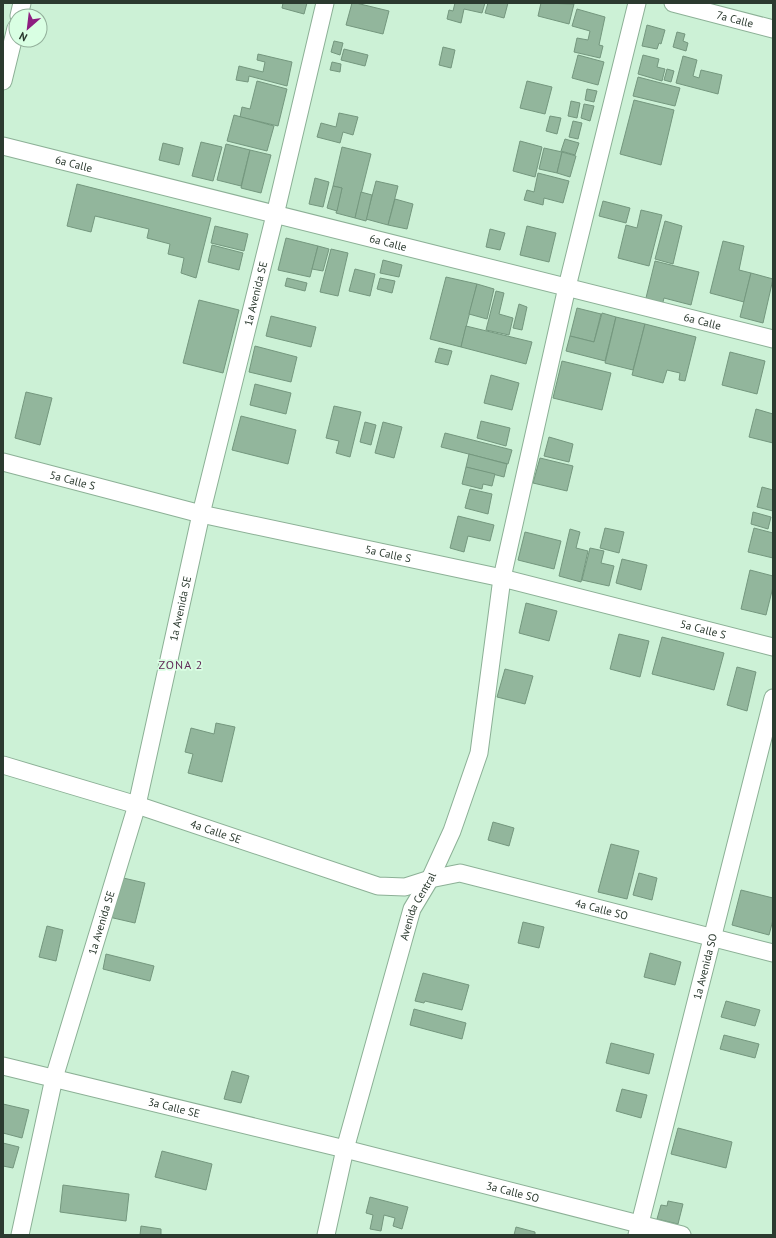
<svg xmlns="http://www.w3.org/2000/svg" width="776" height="1238" viewBox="0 0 776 1238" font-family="'PT Sans',sans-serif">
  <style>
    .building { fill: #92b69c; stroke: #74977e }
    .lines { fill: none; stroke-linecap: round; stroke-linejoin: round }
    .minor-casing { stroke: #8cb096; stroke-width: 19 }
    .minor { stroke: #fff; stroke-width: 17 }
    .labels { text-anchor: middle; stroke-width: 3.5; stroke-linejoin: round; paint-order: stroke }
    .street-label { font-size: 11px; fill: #2b3a2f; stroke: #d9ffe3 }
    .neighbourhood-label { font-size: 12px; letter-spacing: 1px; fill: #612b59; stroke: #d9ffe3 }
  </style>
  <rect width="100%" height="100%" fill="#ccf1d6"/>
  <g class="building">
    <path d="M283 3H307L304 14 282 8Z"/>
    <path d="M352 3H356L389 11 383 34 346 25Z"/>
    <path d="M455 3H485L482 13 464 9 461 23 447 19 449 10 453 11Z"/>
    <path d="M488 3H508L504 18 485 13Z"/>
    <path d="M541 3 574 4 569 24 538 16Z"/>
    <path d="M577 9 605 17 599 45 603 46 600 58 574 52 577 38 588 40 590 31 572 26Z"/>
    <path d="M647 25 665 30 661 44 659 43 657 49 642 46Z"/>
    <path d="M677 32 685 34 683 41 688 43 686 51 673 47Z"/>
    <path d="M334 41 343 43 340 55 331 52Z"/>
    <path d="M443 47 455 50 451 68 439 65Z"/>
    <path d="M344 49 368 55 365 66 341 60Z"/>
    <path d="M258 54 292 62 287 86 249 76 248 82 236 80 239 66 263 72 265 62 257 60Z"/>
    <path d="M578 55 604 62 598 85 572 78Z"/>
    <path d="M643 55 659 59 657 67 665 69 662 81 638 74Z"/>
    <path d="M683 56 697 60 693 76 699 78 701 70 722 75 718 94 676 83Z"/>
    <path d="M332 62 341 64 340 72 330 70Z"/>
    <path d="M667 69 674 71 671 82 664 80Z"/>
    <path d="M638 77 680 88 675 106 633 96Z"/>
    <path d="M257 81 287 89 278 126 240 117 242 107 250 109Z"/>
    <path d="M527 81 552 87 545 114 520 108Z"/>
    <path d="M587 89 597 91 594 102 585 100Z"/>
    <path d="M634 100 674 110 661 165 620 154Z"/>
    <path d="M571 101 580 103 577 118 568 116Z"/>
    <path d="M584 104 594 106 590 121 581 118Z"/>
    <path d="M339 113 358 117 353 135 343 132 340 143 317 137 321 123 336 127Z"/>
    <path d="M234 115 274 126 267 151 227 141Z"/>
    <path d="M550 116 561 118 557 134 546 131Z"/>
    <path d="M573 121 582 123 578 139 569 137Z"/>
    <path d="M565 139 579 143 575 155 561 151Z"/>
    <path d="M520 141 542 147 535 177 513 171Z"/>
    <path d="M201 142 222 147 213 181 192 176Z"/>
    <path d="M163 143 183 148 179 165 159 160Z"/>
    <path d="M226 144 250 150 241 186 217 180Z"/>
    <path d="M342 147 371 154 355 218 336 213 342 188 333 186Z"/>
    <path d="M544 148 562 152 557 173 539 169Z"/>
    <path d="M250 150 271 155 261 193 241 188Z"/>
    <path d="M562 152 576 156 570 177 557 173Z"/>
    <path d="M538 173 569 181 563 203 544 198 543 205 524 200 527 190 534 192Z"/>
    <path d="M315 178 329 182 323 207 309 204Z"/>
    <path d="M376 181 398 186 388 225 366 219Z"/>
    <path d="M77 184 211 218 196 278 181 273 184 258 168 254 170 244 147 238 149 229 95 216 91 232 67 226Z"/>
    <path d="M333 186 342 188 337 211 327 208Z"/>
    <path d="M361 192 372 195 366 221 355 218Z"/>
    <path d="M395 199 413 204 407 229 388 225Z"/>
    <path d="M603 201 630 208 626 223 599 216Z"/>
    <path d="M641 210 662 215 649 266 618 258 626 225 637 228Z"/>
    <path d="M665 221 682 226 673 264 655 259Z"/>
    <path d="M215 226 248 234 244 251 211 243Z"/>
    <path d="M527 226 556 233 549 262 520 255Z"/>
    <path d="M490 229 505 233 500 250 486 247Z"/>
    <path d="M286 238 318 246 310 277 278 270Z"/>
    <path d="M723 241 744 246 739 270 751 273 744 302 710 293Z"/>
    <path d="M212 245 243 253 239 270 208 262Z"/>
    <path d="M318 246 329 249 323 271 312 269Z"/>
    <path d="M331 249 348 253 338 296 320 292Z"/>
    <path d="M383 260 402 265 399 277 380 273Z"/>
    <path d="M655 261 699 272 691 305 664 298 662 306 645 302Z"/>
    <path d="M355 269 375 274 370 296 349 291Z"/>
    <path d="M751 273 773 279 763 323 740 317Z"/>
    <path d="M446 277 477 284 461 347 430 339Z"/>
    <path d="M287 278 307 283 305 291 285 286Z"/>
    <path d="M380 278 395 281 392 293 377 289Z"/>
    <path d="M477 284 494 289 487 319 469 314Z"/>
    <path d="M496 291 504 293 499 314 513 318 509 335 486 330Z"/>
    <path d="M199 300 239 310 223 373 183 363Z"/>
    <path d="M519 304 527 307 522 330 513 328Z"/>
    <path d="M577 308 601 314 594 342 570 336Z"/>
    <path d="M602 313 616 317 605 361 566 351 570 336 594 342Z"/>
    <path d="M271 316 316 327 311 347 266 336Z"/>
    <path d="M616 317 645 324 633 370 605 363Z"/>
    <path d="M645 324 696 337 685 381 679 380 680 373 667 370 663 383 632 375Z"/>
    <path d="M466 326 532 342 526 364 461 347Z"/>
    <path d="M255 346 297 357 291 382 249 372Z"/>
    <path d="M439 348 452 351 448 365 435 362Z"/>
    <path d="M730 352 765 361 757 394 722 385Z"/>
    <path d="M562 361 611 373 602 410 553 398Z"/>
    <path d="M491 375 519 383 512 410 484 403Z"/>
    <path d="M255 384 291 393 286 414 250 405Z"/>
    <path d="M26 392 52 398 40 445 15 438Z"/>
    <path d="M334 406 361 412 350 457 336 453 339 441 326 438Z"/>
    <path d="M756 409 773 414V443L749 437Z"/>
    <path d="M241 416 296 430 288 464 232 450Z"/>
    <path d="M481 421 510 428 506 446 477 438Z"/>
    <path d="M365 422 376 425 371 445 360 442Z"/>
    <path d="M383 422 402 427 394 458 375 453Z"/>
    <path d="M445 433 512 450 508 464 441 447Z"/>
    <path d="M549 437 573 444 569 462 544 456Z"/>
    <path d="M469 454 507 464 504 477 466 467Z"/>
    <path d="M540 458 573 466 567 491 533 483Z"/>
    <path d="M466 467 495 474 492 486 483 484 482 489 462 484Z"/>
    <path d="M762 487 773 490V511L757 507Z"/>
    <path d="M470 489 492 494 488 514 465 508Z"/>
    <path d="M753 512 771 517 768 529 751 524Z"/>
    <path d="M458 516 494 525 490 541 468 536 464 552 450 548Z"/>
    <path d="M605 528 624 532 619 553 600 548Z"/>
    <path d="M754 528 773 533V558L748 552Z"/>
    <path d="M570 529 580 532 576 548 588 551 581 582 559 576Z"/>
    <path d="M525 532 561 541 554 569 518 560Z"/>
    <path d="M590 548 604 551 601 563 614 566 609 586 582 580Z"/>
    <path d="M622 559 647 565 641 590 616 583Z"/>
    <path d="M750 570 773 576V587L766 615 741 609Z"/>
    <path d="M526 603 557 611 549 641 519 633Z"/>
    <path d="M619 634 649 641 640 677 610 669Z"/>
    <path d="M662 637 724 653 714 690 652 674Z"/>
    <path d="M737 667 756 672 747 711 727 705Z"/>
    <path d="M505 669 533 676 525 704 497 697Z"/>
    <path d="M216 723 235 727 222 782 188 773 193 754 185 752 191 728 214 734Z"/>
    <path d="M493 822 514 828 509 846 488 840Z"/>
    <path d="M611 844 639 851 627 899 598 892Z"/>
    <path d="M639 873 657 878 652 900 633 895Z"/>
    <path d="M119 877 145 883 135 923 109 917Z"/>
    <path d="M741 890 773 898V920L769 935 732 925Z"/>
    <path d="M523 922 544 927 539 948 518 943Z"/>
    <path d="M47 926 63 930 56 961 39 957Z"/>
    <path d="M650 953 681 962 675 985 644 977Z"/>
    <path d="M106 954 154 966 150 981 103 969Z"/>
    <path d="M423 973 469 985 462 1010 425 1001 424 1003 415 1001Z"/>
    <path d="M726 1001 760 1010 755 1026 721 1017Z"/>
    <path d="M414 1009 466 1023 462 1039 410 1025Z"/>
    <path d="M724 1035 759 1044 755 1058 720 1049Z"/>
    <path d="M611 1043 654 1054 649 1074 606 1063Z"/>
    <path d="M232 1071 249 1076 241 1103 224 1099Z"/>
    <path d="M622 1089 647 1095 641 1118 616 1111Z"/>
    <path d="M3 1104 29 1110 22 1138 3 1133Z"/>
    <path d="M678 1128 732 1142 726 1168 671 1154Z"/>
    <path d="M3 1143 19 1147 13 1168 3 1166Z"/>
    <path d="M162 1151 212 1164 206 1190 155 1177Z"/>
    <path d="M63 1185 129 1194 126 1221 60 1212Z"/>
    <path d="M370 1197 408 1207 402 1229 393 1226 395 1218 384 1215 381 1231 370 1229 373 1215 366 1213Z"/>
    <path d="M668 1201 683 1204 678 1224 657 1219 661 1205 667 1206Z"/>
    <path d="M141 1226 161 1229V1235H140Z"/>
    <path d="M516 1227 535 1232V1235H514Z"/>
  </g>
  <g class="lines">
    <defs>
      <g id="minor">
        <path id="s1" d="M673 3 773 29"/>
        <path d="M19 16 22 3"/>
        <path d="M3 81 16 28"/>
        <path id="s2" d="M3 146 773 339"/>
        <path id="s3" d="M3 462 201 514 502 578 773 647"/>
        <path id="s4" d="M3 765 137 805 378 886 405 887 430 879 460 873 773 953"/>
        <path id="s5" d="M3 1066 345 1149 682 1235"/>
        <path id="s6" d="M20 1235 54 1078 137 805 201 514 275 215 325 3"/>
        <path id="s7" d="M326 1235 345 1149 412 909 430 879 452 831 479 753 502 578 567 287 637 3"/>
        <path id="s8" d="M637 1235 773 698"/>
      </g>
    </defs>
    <use href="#minor" class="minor-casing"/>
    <use href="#minor" class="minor"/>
  </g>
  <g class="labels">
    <g class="street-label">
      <text dy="4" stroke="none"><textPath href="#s1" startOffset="64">7a Calle</textPath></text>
      <text dy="4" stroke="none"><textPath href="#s2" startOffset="73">6a Calle</textPath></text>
      <text dy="4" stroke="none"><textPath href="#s2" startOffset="397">6a Calle</textPath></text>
      <text dy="4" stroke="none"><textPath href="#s6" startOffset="971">1a Avenida SE</textPath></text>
      <text dy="4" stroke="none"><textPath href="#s2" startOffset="721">6a Calle</textPath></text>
      <text dy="4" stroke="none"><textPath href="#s3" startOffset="72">5a Calle S</textPath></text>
      <text dy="4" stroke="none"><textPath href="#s3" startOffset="396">5a Calle S</textPath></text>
      <text dy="4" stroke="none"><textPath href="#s6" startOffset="647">1a Avenida SE</textPath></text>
      <text dy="4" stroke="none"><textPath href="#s3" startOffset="720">5a Calle S</textPath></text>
      <text dy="4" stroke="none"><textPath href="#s4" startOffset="223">4a Calle SE</textPath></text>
      <text dy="4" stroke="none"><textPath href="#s7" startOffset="342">Avenida Central</textPath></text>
      <text dy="4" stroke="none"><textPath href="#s4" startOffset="624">4a Calle SO</textPath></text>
      <text dy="4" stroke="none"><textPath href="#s6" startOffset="323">1a Avenida SE</textPath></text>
      <text dy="4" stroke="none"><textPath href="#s8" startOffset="277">1a Avenida SO</textPath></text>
      <text dy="4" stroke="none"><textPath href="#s5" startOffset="176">3a Calle SE</textPath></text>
      <text dy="4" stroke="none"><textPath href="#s5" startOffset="525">3a Calle SO</textPath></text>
    </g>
    <g class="neighbourhood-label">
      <text x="181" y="669">ZONA 2</text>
    </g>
  </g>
  <rect width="776" height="1238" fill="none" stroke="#2b3a2f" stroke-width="8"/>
  <g transform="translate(28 28) rotate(208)"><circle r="19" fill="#d9ffe3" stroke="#93b09b"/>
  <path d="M0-3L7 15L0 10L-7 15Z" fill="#8e1e81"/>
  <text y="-6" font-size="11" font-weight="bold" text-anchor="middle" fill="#2b3a2f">N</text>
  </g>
</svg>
